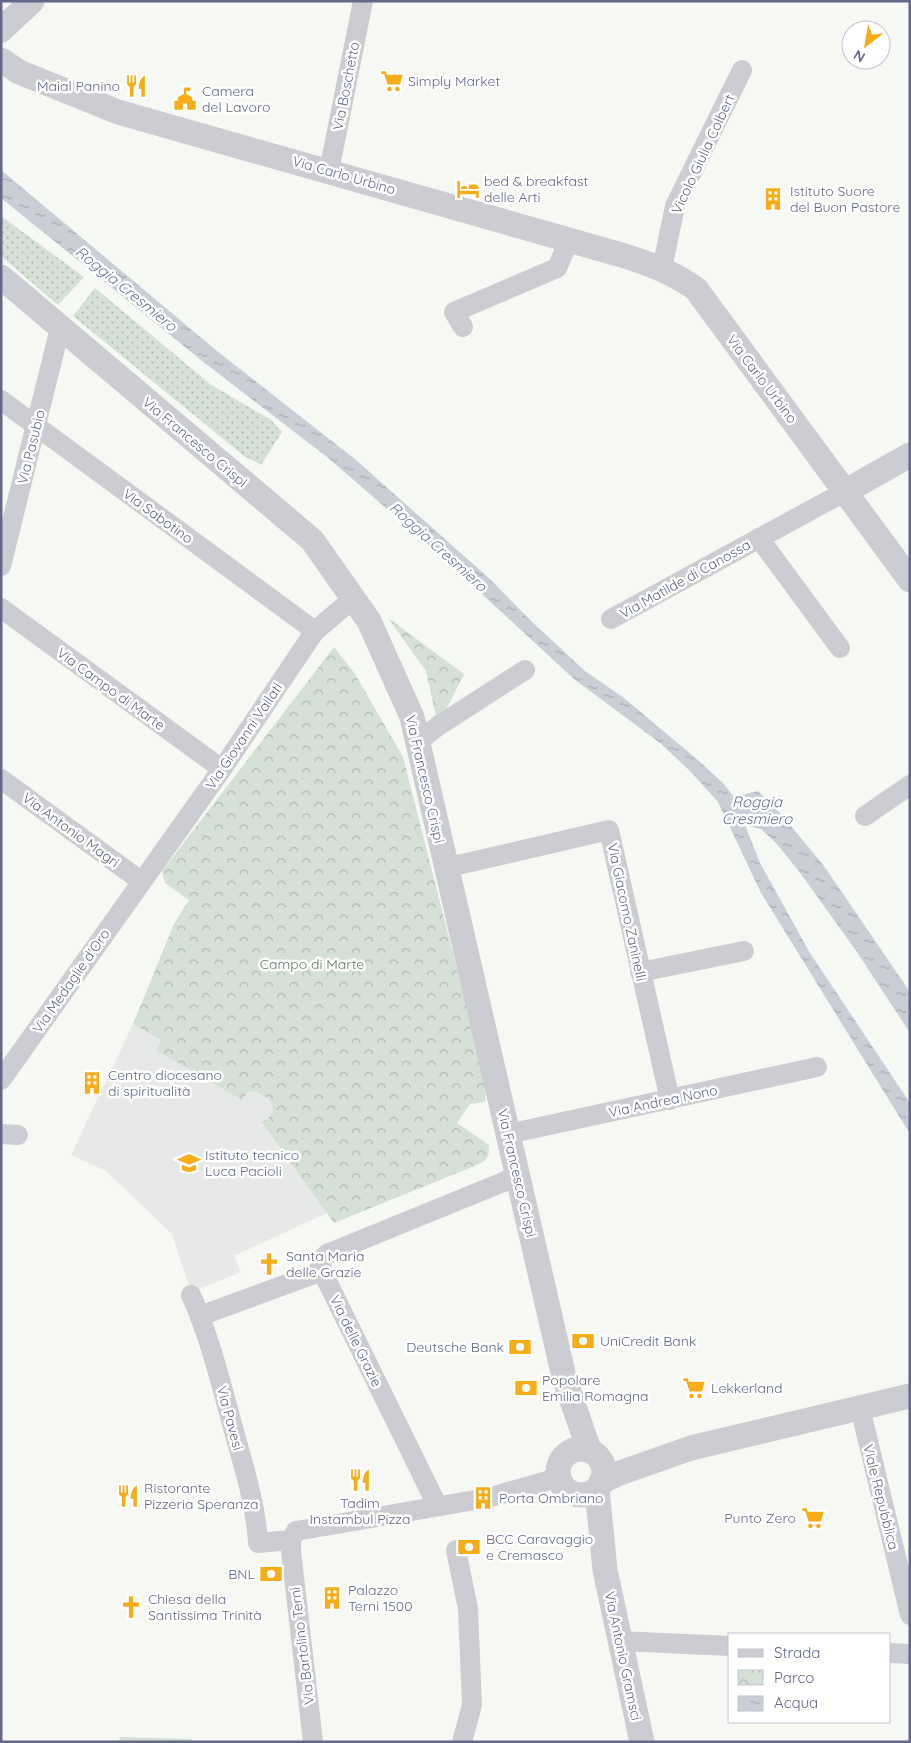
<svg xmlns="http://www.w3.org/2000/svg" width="911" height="1743" viewBox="0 0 911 1743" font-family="Quicksand,sans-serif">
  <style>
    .built { fill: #e7e9e8 }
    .grass { fill: url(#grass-dots) }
    .park { fill: url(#park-crowns) }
    .garden { fill: #d5e0d6 }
    .water { fill: url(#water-ripples) }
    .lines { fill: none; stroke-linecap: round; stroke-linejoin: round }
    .minor { stroke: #cccdd2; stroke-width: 20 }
    .tertiary { stroke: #cccdd2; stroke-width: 25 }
    .labels { text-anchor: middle; stroke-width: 5; stroke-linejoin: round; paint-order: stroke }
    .poi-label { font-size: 14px; fill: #636889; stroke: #fff; text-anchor: start }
    .street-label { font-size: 14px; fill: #636889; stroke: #fff }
    .park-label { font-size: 14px; fill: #5f7a66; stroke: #fff }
    .water-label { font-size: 15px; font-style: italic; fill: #697594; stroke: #fff }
  </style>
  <defs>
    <pattern id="grass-dots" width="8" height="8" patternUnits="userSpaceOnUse" patternTransform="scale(1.25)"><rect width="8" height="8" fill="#d5e0d6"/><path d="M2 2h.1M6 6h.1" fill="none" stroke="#b0b9b3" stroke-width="1.8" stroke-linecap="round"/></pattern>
    <pattern id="park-crowns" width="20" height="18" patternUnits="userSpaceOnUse" patternTransform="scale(1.25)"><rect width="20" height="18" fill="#d5e0d6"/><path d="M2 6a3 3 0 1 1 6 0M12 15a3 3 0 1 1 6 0" fill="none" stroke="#b0b9b3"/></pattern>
    <pattern id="water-ripples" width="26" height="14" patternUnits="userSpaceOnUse" patternTransform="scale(1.25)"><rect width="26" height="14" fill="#caced7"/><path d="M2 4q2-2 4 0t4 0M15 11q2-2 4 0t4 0" fill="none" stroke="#a8abb4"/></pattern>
  </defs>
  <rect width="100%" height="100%" fill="#f6f8f4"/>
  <path class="built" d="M133 1024 161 1040 156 1050 242 1099 248 1092 256 1091 265 1095 271 1100 273 1111 268 1119 261 1123 327 1213 234 1256 241 1272 191 1292 172 1234 106 1171 71 1155Z"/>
  <g class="grass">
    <path d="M1 216 84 277 58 305 1 256Z"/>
    <path d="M95 288 210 384 271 420 282 432 261 465 244 456 73 316Z"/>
  </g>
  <g class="park">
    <path d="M388 618 464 674 438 726 426 671Z"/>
    <path d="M334 647 355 674 403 757 486 1083 485 1102 470 1104 457 1123 489 1145C490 1160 484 1162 472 1167L334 1223 261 1122 268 1119 273 1111 270 1100 256 1091 248 1092 242 1100 156 1050 161 1040 133 1024 174 924 189 900 165 883 162 871Z"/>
  </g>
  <path class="garden" d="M120 1737 192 1739V1742H119Z"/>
  <path class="water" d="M1 170 217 351 356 460 491 580 530 620 585 671 624 698 699 761 723 783 734 797 758 791 781 814 824 866 910 992V1033L857 952 798 870 776 843 761 829 745 825 760 863 810 953 910 1103V1134L761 893 718 802 690 771 660 743 574 679 431 547 327 457 206 364 1 198Z"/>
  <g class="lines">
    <g class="minor">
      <path d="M329 171 363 1"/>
      <path d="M662 269 675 206 742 70"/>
      <path d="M463 327 454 312 557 268 569 240"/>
      <path d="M1 400 315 631"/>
      <path d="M759 538 840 648"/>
      <path d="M1 566 60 328"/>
      <path d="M1 608 222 769"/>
      <path d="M611 619 846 491"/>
      <path d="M418 742 438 726 525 670"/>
      <path d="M1 779 141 881"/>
      <path d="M865 816 910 785"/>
      <path d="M445 868 609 830 670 1100"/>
      <path d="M640 972 744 951"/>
      <path d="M1 1080 222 769 315 631 354 598"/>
      <path d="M1 1134 18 1135"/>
      <path d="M508 1134 817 1067"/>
      <path d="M191 1295C211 1340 222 1388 235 1435 245 1471 256 1506 258 1543L291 1540"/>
      <path d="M200 1316 322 1271"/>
      <path d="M860 1408 910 1615"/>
      <path d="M491 1497 550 1480 557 1473"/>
      <path d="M437 1505 322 1271 321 1260 327 1254 518 1176"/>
      <path d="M456 1550 468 1609 472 1705 462 1742"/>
      <path d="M620 1641 730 1646"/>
      <path d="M890 1653 910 1654"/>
      <path d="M313 1742 291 1551V1540L296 1531 475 1500"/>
    </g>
    <g class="tertiary">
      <path d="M1 30 32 1"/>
      <path d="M1 60 19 72 118 112 625 256C651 264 674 273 696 289L910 580"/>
      <path d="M1 277 312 540 369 621 412 717 564 1377 589 1450"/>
      <path d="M846 491 910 455"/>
      <circle cx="581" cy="1472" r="23"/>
      <path d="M601 1482 617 1474 691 1448 910 1396"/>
      <path d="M597 1489 605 1570 642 1742"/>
    </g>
  </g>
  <defs>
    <symbol id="supermarket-bare" viewBox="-9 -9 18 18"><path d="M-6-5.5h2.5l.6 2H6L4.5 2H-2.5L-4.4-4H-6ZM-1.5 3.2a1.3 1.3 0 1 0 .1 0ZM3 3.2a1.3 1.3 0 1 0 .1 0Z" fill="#f6ad17" stroke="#fff" stroke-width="2.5" paint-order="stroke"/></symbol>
    <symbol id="restaurant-bare" viewBox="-9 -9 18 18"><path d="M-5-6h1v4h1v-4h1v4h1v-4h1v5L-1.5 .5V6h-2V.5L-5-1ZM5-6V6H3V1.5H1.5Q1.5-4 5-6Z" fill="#f6ad17" stroke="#fff" stroke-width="2.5" paint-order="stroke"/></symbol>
    <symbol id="civic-bare" viewBox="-9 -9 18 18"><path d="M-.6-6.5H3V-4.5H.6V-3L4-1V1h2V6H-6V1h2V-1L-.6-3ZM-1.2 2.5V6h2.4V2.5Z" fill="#f6ad17" stroke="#fff" stroke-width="2.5" paint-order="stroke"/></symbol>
    <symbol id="hotel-bare" viewBox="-9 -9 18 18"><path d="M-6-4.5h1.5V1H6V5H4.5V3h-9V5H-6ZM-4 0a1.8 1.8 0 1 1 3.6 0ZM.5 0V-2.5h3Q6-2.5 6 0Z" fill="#f6ad17" stroke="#fff" stroke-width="2.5" paint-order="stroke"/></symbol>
    <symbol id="building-bare" viewBox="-9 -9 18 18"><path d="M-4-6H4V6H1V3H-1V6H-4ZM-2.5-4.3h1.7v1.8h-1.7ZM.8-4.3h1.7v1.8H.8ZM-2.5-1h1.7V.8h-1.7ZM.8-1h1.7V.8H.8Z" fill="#f6ad17" stroke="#fff" stroke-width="2.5" paint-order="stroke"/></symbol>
    <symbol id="school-bare" viewBox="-9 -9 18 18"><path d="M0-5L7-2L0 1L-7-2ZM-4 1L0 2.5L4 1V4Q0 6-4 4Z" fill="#f6ad17" stroke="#fff" stroke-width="2.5" paint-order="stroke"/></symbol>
    <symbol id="church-bare" viewBox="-9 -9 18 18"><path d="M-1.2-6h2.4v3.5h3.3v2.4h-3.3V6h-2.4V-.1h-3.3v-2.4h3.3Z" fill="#f6ad17" stroke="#fff" stroke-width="2.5" paint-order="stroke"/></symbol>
    <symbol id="bank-bare" viewBox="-9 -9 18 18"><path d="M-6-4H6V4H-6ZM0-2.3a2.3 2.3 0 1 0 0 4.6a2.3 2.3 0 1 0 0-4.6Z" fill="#f6ad17" stroke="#fff" stroke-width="2.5" paint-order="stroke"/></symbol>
  </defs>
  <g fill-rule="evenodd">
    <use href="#supermarket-bare" x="376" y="65" width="32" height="32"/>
    <use href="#restaurant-bare" x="120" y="70" width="32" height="32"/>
    <use href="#civic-bare" x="169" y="83" width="32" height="32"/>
    <use href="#hotel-bare" x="452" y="173" width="32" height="32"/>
    <use href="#building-bare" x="757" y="183" width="32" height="32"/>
    <use href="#building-bare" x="76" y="1067" width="32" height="32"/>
    <use href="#school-bare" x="173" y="1147" width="32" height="32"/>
    <use href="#church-bare" x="253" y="1248" width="32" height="32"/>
    <use href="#bank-bare" x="567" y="1325" width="32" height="32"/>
    <use href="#bank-bare" x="504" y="1331" width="32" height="32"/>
    <use href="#bank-bare" x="510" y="1372" width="32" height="32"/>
    <use href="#supermarket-bare" x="678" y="1372" width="32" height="32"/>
    <use href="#restaurant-bare" x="344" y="1464" width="32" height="32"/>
    <use href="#restaurant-bare" x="112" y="1480" width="32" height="32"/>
    <use href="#building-bare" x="467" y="1482" width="32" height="32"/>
    <use href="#supermarket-bare" x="797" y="1502" width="32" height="32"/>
    <use href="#bank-bare" x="453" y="1531" width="32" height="32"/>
    <use href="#bank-bare" x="255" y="1558" width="32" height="32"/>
    <use href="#building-bare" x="316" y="1582" width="32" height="32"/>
    <use href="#church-bare" x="115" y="1591" width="32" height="32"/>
  </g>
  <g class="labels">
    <g class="poi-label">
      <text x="408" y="86">Simply Market</text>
      <text x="120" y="91" text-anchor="end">Maial Panino</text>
      <text x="202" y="96">Camera<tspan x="202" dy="16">del Lavoro</tspan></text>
      <text x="484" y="186">bed &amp; breakfast<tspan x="484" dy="16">delle Arti</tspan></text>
      <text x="790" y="196">Istituto Suore<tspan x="790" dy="16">del Buon Pastore</tspan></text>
      <text x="108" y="1080">Centro diocesano<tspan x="108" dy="16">di spiritualità</tspan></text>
      <text x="205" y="1160">Istituto tecnico<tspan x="205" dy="16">Luca Pacioli</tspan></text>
      <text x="286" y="1261">Santa Maria<tspan x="286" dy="16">delle Grazie</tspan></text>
      <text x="600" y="1346">UniCredit Bank</text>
      <text x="504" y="1352" text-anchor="end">Deutsche Bank</text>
      <text x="542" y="1385">Popolare<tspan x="542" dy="16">Emilia Romagna</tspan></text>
      <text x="711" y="1393">Lekkerland</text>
      <text x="144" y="1493">Ristorante<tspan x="144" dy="16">Pizzeria Speranza</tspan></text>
      <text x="499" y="1503">Porta Ombriano</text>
      <text x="360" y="1508" text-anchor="middle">Tadim<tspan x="360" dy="16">Instambul Pizza</tspan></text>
      <text x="796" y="1523" text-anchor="end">Punto Zero</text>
      <text x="486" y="1544">BCC Caravaggio<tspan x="486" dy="16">e Cremasco</tspan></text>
      <text x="255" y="1579" text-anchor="end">BNL</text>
      <text x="348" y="1595">Palazzo<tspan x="348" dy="16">Terni 1500</tspan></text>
      <text x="148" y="1604">Chiesa della<tspan x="148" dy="16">Santissima Trinità</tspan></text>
    </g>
    <g class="street-label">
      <text transform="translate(346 86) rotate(-79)" y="5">Via Boschetto</text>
      <text transform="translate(703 154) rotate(-65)" y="5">Vicolo Giulia Colbert</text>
      <text transform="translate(344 175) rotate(16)" y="5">Via Carlo Urbino</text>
      <text transform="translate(762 379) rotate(53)" y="5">Via Carlo Urbino</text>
      <text transform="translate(195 442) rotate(40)" y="5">Via Francesco Crispi</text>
      <text transform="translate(31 447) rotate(-76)" y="5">Via Pasubio</text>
      <text transform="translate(158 516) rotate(36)" y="5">Via Sabotino</text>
      <text transform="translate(685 579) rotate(-29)" y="5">Via Matilde di Canossa</text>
      <text transform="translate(111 689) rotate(36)" y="5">Via Campo di Marte</text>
      <text transform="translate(244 736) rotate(-56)" y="5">Via Giovanni Vailati</text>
      <text transform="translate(425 779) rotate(77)" y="5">Via Francesco Crispi</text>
      <text transform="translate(71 830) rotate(36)" y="5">Via Antonio Magri</text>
      <text transform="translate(627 912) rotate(78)" y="5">Via Giacomo Zaninelli</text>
      <text transform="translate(71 981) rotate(-55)" y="5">Via Medaglie d'Oro</text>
      <text transform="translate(663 1101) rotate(-12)" y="5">Via Andrea Nono</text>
      <text transform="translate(517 1173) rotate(77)" y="5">Via Francesco Crispi</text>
      <text transform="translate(356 1341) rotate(64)" y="5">Via delle Grazie</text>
      <text transform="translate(230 1418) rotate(75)" y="5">Via Pavesi</text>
      <text transform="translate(881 1497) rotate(76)" y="5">Viale Repubblica</text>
      <text transform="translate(302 1646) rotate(-97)" y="5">Via Bartolino Terni</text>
      <text transform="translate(623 1656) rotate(78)" y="5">Via Antonio Gramsci</text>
    </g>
    <g class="park-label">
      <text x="312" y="969">Campo di Marte</text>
    </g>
    <g class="water-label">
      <text transform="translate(126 289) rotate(39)" y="5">Roggia Cresmiero</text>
      <text transform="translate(438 547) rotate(42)" y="5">Roggia Cresmiero</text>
      <text x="757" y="807">Roggia<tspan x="757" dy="17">Cresmiero</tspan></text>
    </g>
  </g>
  <rect width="911" height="1743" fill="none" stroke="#636889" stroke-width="5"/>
  <rect x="728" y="1633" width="162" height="90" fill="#ffffff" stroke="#c1c3d0"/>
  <rect x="738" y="1649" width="25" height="8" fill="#cccdd2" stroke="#c1c3d0"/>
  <text x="774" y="1658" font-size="15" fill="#636889">Strada</text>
  <rect x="738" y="1670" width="25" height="15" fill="url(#park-crowns)" stroke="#c1c3d0"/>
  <text x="774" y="1683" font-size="15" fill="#636889">Parco</text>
  <rect x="738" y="1696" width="25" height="15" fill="url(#water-ripples)" stroke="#c1c3d0"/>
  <text x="774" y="1708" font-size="15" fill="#636889">Acqua</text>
  <g transform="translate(866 45) rotate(211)"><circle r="24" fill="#ffffff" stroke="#c1c3d0"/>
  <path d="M0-4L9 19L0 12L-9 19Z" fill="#f6ad17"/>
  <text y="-8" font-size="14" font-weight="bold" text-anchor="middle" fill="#636889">N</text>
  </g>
</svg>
